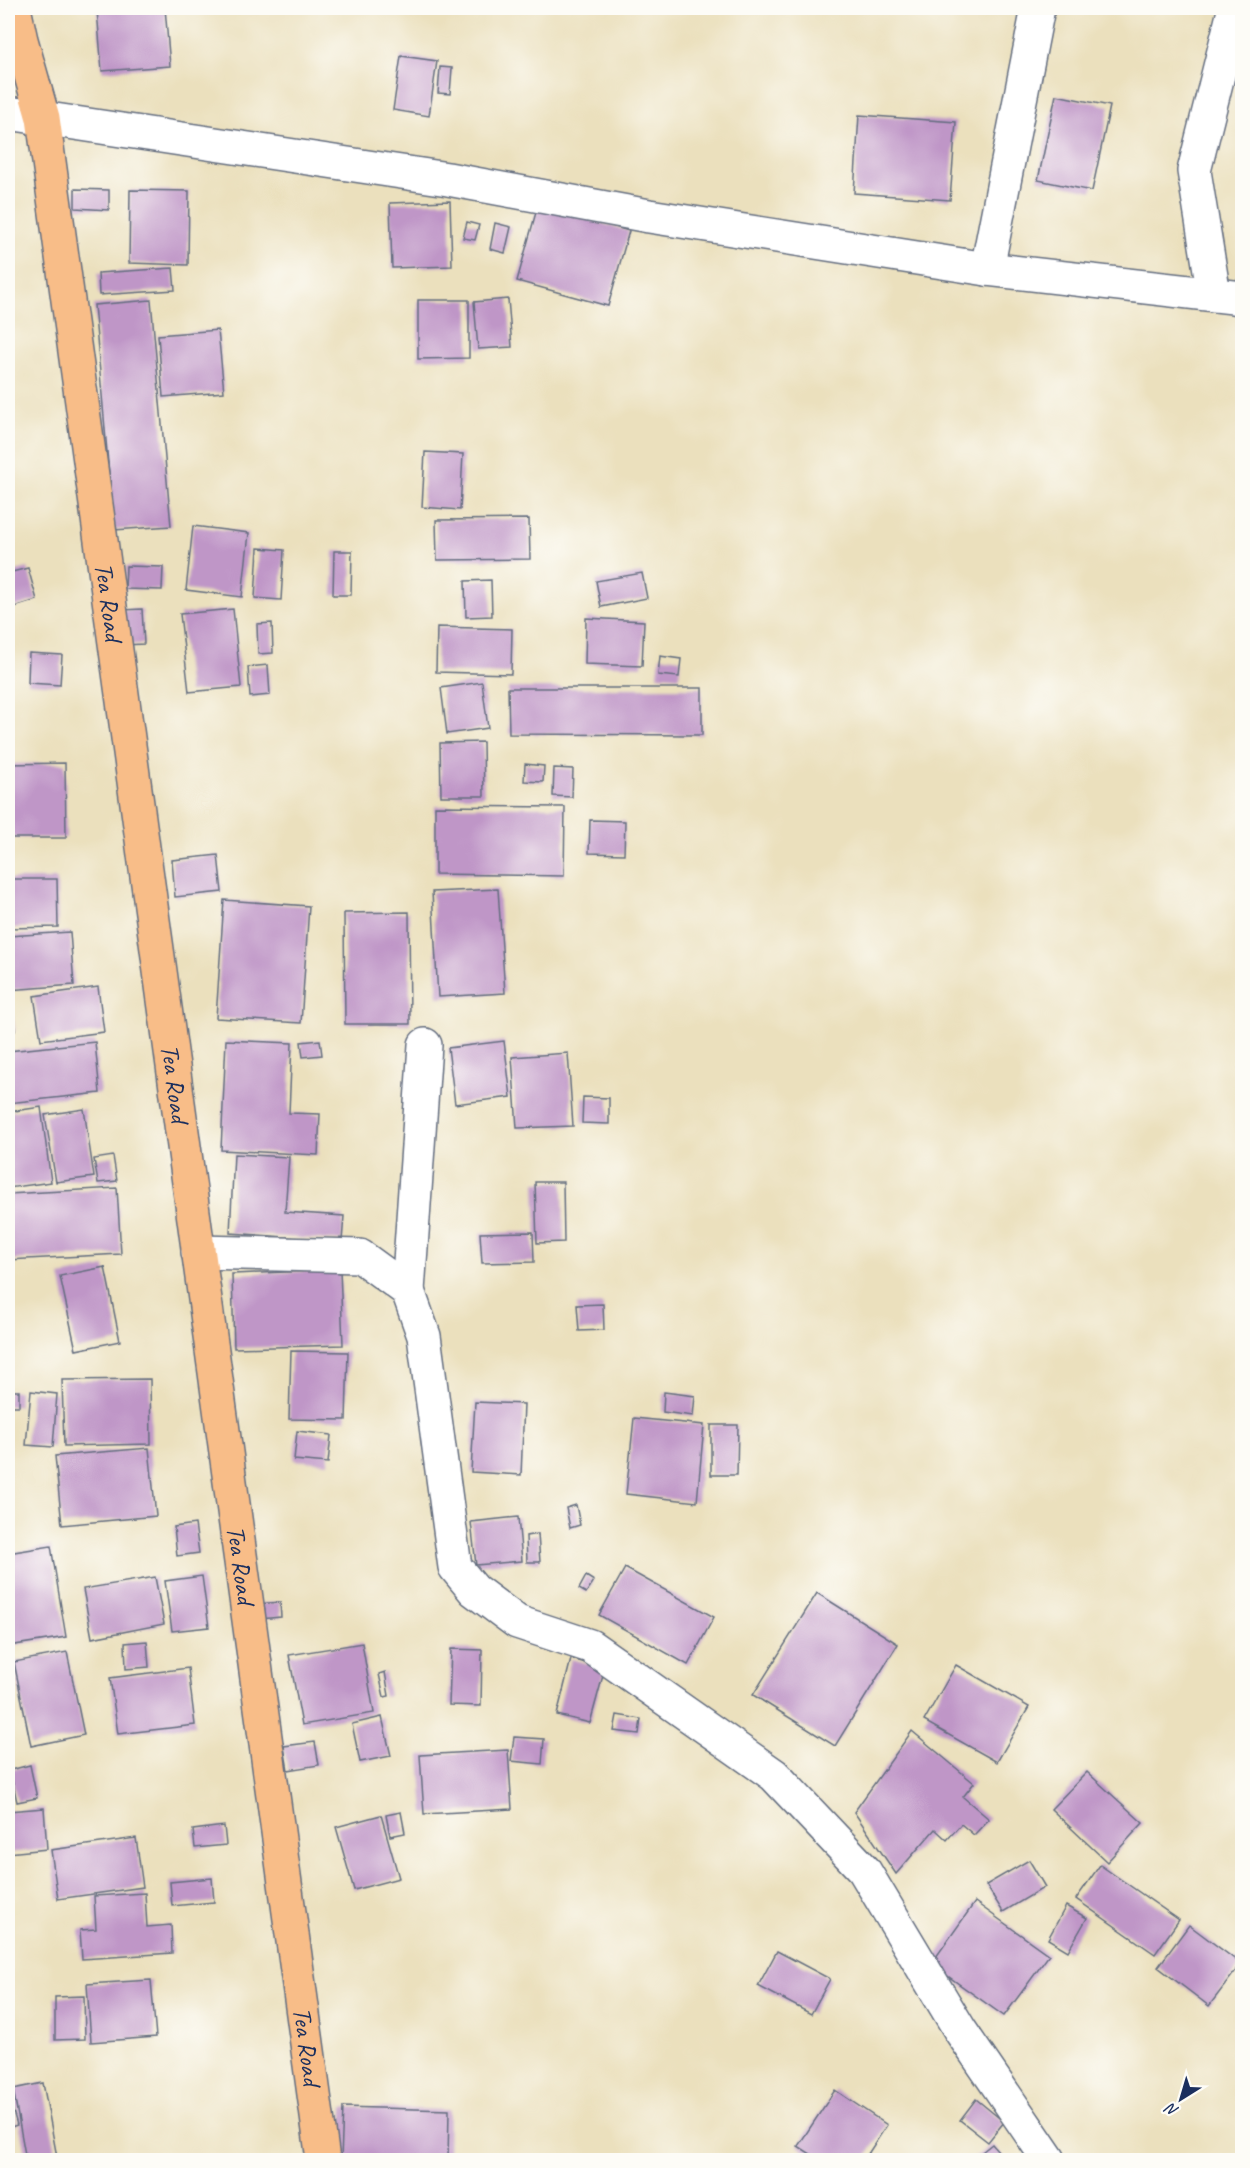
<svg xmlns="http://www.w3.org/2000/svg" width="1250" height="2168" viewBox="0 0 1250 2168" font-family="Caveat,sans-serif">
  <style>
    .building { fill: #bf96c7 }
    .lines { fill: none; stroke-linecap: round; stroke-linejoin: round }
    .street-casing { stroke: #646d7f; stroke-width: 36 }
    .primary-casing { stroke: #646d7f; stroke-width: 36 }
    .street { stroke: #fff; stroke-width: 33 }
    .primary { stroke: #f8bd88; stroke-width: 33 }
    .labels { text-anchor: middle; stroke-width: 6; stroke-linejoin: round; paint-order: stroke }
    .street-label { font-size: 26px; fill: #1b2f5e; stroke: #fdfcf7 }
  </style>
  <rect width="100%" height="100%" fill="#fdfcf7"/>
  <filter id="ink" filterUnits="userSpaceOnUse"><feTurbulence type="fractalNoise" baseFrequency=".0167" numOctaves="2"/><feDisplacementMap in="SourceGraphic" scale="12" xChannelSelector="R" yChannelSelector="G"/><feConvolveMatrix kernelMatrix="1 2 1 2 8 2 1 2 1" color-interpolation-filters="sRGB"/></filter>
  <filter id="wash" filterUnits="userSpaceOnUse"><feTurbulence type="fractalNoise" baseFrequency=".008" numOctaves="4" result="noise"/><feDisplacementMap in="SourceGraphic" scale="24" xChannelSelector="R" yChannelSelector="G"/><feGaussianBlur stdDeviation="1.35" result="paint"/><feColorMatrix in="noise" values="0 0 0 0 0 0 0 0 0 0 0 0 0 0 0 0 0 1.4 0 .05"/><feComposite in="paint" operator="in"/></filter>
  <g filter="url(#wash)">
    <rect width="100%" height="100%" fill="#ebe0bd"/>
    <g id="blocks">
      <g class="building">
        <path d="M136 8H165L170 66 102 71 97 10Z"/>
        <path d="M401 56 437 61 429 116 393 110Z"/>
        <path d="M440 67 452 68 450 94 438 93Z"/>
        <path d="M1056 95 1110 106 1092 191 1038 180Z"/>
        <path d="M859 115 956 122 950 200 854 193Z"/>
        <path d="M75 189 109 190V210L75 208Z"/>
        <path d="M130 190 189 191 188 265 129 263Z"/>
        <path d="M450 201 452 266 392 268 390 203Z"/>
        <path d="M538 205 629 231 608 306 517 281Z"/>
        <path d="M467 222 479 225 475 240 463 238Z"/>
        <path d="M495 223 511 227 505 253 490 249Z"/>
        <path d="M173 268 175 290 99 295 98 273Z"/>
        <path d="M508 299 512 347 478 349 474 302Z"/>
        <path d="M151 300 171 526 114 530 94 305Z"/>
        <path d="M418 300H469V358L418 359Z"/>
        <path d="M218 330 224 392 163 397 158 335Z"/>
        <path d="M425 452 463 454 460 510 422 507Z"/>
        <path d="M529 519 530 559 437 560 436 520Z"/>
        <path d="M193 526 249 533 242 597 186 590Z"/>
        <path d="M258 548 284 550 281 600 255 598Z"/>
        <path d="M334 551H352L351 595H333Z"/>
        <path d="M126 566 163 567 162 590 125 589Z"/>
        <path d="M28 568 37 600 8 609V573Z"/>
        <path d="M642 573 647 598 601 607 596 581Z"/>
        <path d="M491 580 492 616 466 617 465 581Z"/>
        <path d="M142 609 144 644 124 645 122 610Z"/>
        <path d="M233 609 241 687 189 692 180 614Z"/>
        <path d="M586 618 644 621 642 666 585 664Z"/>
        <path d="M272 623 273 653 258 654 257 624Z"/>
        <path d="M437 627 512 629 511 674 436 672Z"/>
        <path d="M29 653 62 655 60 685 28 683Z"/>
        <path d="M660 656 681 659 679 677 658 675Z"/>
        <path d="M268 665 270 695 250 697 248 667Z"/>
        <path d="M482 682 488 728 447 734 441 688Z"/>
        <path d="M508 688H702V735L509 734Z"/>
        <path d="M483 742 484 796H441L440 743Z"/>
        <path d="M65 763 66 838H8V764Z"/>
        <path d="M525 764 544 766 543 782 524 781Z"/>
        <path d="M554 768 573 769 572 797 553 796Z"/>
        <path d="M435 806 565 807 564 876 435 874Z"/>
        <path d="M590 820 625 821 624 854 589 853Z"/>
        <path d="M218 855 222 892 175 897 172 860Z"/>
        <path d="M8 879H57L58 927 8 928Z"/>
        <path d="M498 889 505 993 438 997 432 892Z"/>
        <path d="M224 900 309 906 301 1023 216 1018Z"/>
        <path d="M409 912 410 1024H345L344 913Z"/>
        <path d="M70 932 74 985 8 990V936Z"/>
        <path d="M98 987 104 1032 41 1040 34 996Z"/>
        <path d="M8 996H10L15 1031 8 1033Z"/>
        <path d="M226 1040 292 1043 289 1113 320 1114 318 1155 221 1150Z"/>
        <path d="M320 1040 322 1055 303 1057 301 1042Z"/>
        <path d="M504 1041 511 1097 455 1104 448 1048Z"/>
        <path d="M95 1042 100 1093 8 1103V1051Z"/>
        <path d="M568 1053 573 1126 517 1128 512 1057Z"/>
        <path d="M583 1097 609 1098V1124L582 1123Z"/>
        <path d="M41 1107 51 1182 8 1188V1112Z"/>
        <path d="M84 1109 94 1177 56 1182 45 1115Z"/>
        <path d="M234 1154 289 1157 285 1212 344 1216 342 1241 230 1233Z"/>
        <path d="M113 1156 117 1181 98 1183 94 1159Z"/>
        <path d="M535 1182H563L564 1242 537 1243Z"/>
        <path d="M117 1188 121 1254 8 1260V1194Z"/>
        <path d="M533 1232 534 1262 482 1263 480 1233Z"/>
        <path d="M105 1267 120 1341 76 1350 60 1276Z"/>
        <path d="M340 1270 343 1345 234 1348 232 1274Z"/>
        <path d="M603 1304 604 1330 579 1331 577 1305Z"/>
        <path d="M291 1351 348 1352 346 1420 289 1419Z"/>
        <path d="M150 1379 151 1444 64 1446 62 1380Z"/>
        <rect x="8" y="1391" width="11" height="15"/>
        <path d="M31 1391 57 1394 53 1447 26 1445Z"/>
        <path d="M664 1392 695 1396 693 1416 663 1412Z"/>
        <path d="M475 1402 524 1404 521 1475 471 1472Z"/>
        <path d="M634 1418 704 1425 697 1502 626 1494Z"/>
        <path d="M711 1425H738L737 1475H711Z"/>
        <path d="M297 1431 331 1435 328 1463 294 1460Z"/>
        <path d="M149 1448 156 1516 62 1525 55 1456Z"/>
        <path d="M576 1505 580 1525 570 1528 566 1508Z"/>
        <path d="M518 1517 522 1561 476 1565 471 1522Z"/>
        <path d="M195 1524 199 1553 177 1556 174 1527Z"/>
        <path d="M538 1534 540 1562H527L526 1536Z"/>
        <path d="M51 1546 66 1637 8 1646V1553Z"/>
        <path d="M625 1568 714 1617 688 1665 599 1615Z"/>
        <path d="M202 1576 209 1627 172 1631 165 1581Z"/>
        <path d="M586 1576 594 1581 586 1593 579 1589Z"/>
        <path d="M155 1577 164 1624 92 1638 83 1589Z"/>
        <path d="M817 1593 898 1644 835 1746 753 1695Z"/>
        <path d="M280 1602 281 1617 259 1619 257 1604Z"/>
        <path d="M147 1641 149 1667 126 1669 125 1643Z"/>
        <path d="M362 1643 374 1713 302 1725 289 1655Z"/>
        <path d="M451 1649 482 1650 481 1706 449 1705Z"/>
        <path d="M67 1652 84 1735 31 1746 14 1662Z"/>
        <path d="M571 1659 605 1668 590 1723 557 1715Z"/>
        <path d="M956 1665 1029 1707 997 1762 924 1721Z"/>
        <path d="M188 1668 195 1725 118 1734 110 1678Z"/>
        <path d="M385 1672 389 1696 384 1697 379 1674Z"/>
        <path d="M617 1715 641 1719 639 1734 614 1731Z"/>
        <path d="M382 1717 391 1756 360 1762 352 1724Z"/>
        <path d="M912 1731 974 1783 963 1797 989 1819 974 1835 961 1824 947 1840 935 1829 896 1874 854 1812Z"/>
        <path d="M514 1737 544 1739 542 1764 511 1761Z"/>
        <path d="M315 1742 319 1765 288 1770 284 1746Z"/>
        <path d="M508 1750 512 1809 424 1814 420 1755Z"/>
        <path d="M30 1765 37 1798 17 1802 10 1770Z"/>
        <path d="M1087 1772 1143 1823 1107 1862 1051 1809Z"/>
        <path d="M44 1808 47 1849 8 1853V1811Z"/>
        <path d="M401 1812 405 1833 390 1836 386 1815Z"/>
        <path d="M381 1815 399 1878 354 1890 336 1827Z"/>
        <path d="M224 1826 226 1845 195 1848 193 1830Z"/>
        <path d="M136 1838 143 1887 58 1899 51 1850Z"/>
        <path d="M1029 1860 1045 1887 1003 1912 986 1885Z"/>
        <path d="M1100 1865 1179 1920 1155 1954 1076 1899Z"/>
        <path d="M212 1878 214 1902 172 1906 170 1882Z"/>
        <path d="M145 1893 147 1927 171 1925 172 1953 82 1959 80 1930 96 1929 94 1896Z"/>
        <path d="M975 1902 1049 1955 1004 2016 931 1964Z"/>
        <path d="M1066 1906 1087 1918 1068 1951 1048 1939Z"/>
        <path d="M1189 1925 1241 1964 1209 2006 1158 1967Z"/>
        <path d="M777 1951 830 1979 811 2014 758 1986Z"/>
        <path d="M151 1980 156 2037 91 2042 87 1984Z"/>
        <path d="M84 1996 85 2039 55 2040V1997Z"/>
        <path d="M43 2083 57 2157 26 2160 13 2089Z"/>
        <path d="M835 2090 887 2125 864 2160H820L798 2146Z"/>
        <path d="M8 2093 17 2125 8 2128Z"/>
        <path d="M976 2099 1004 2122 988 2142 960 2120Z"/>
        <path d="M343 2107 449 2110 448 2160H341Z"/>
        <path d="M992 2144 1006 2160H972Z"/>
      </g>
    </g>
  </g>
  <g filter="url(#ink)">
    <use href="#blocks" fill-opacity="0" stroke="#646d7f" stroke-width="1.5"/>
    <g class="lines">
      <defs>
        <g id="street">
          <path d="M8 113 448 179 649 216 987 269 1242 298"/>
          <path d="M987 269 1038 8"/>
          <path d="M1214 295 1194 171 1233 15"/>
          <path d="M198 1252 360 1256 408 1291 424 1336 455 1567 474 1590 517 1622 590 1646 774 1775 864 1870 960 2030 1049 2160"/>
          <path d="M408 1291 425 1045"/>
        </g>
        <g id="primary">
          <path id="s1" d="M14 8 21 40 43 118 323 2160"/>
        </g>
      </defs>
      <use href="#street" class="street-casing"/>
      <use href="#primary" class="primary-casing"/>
      <use href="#street" class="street"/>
      <use href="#primary" class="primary"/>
    </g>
  </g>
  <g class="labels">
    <g class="street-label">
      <text dy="9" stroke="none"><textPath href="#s1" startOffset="602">Tea Road</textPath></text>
      <text dy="9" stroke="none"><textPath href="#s1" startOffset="1088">Tea Road</textPath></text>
      <text dy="9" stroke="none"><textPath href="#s1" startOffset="1574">Tea Road</textPath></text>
      <text dy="9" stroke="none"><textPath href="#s1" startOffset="2060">Tea Road</textPath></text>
    </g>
  </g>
  <rect width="1250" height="2168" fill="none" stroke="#fdfcf7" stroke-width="30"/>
  <g transform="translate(1181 2099) rotate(217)" stroke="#fdfcf7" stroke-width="4.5" paint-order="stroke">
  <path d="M0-4.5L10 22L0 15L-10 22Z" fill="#1b2f5e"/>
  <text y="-9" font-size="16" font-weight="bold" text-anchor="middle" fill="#1b2f5e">N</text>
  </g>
</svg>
